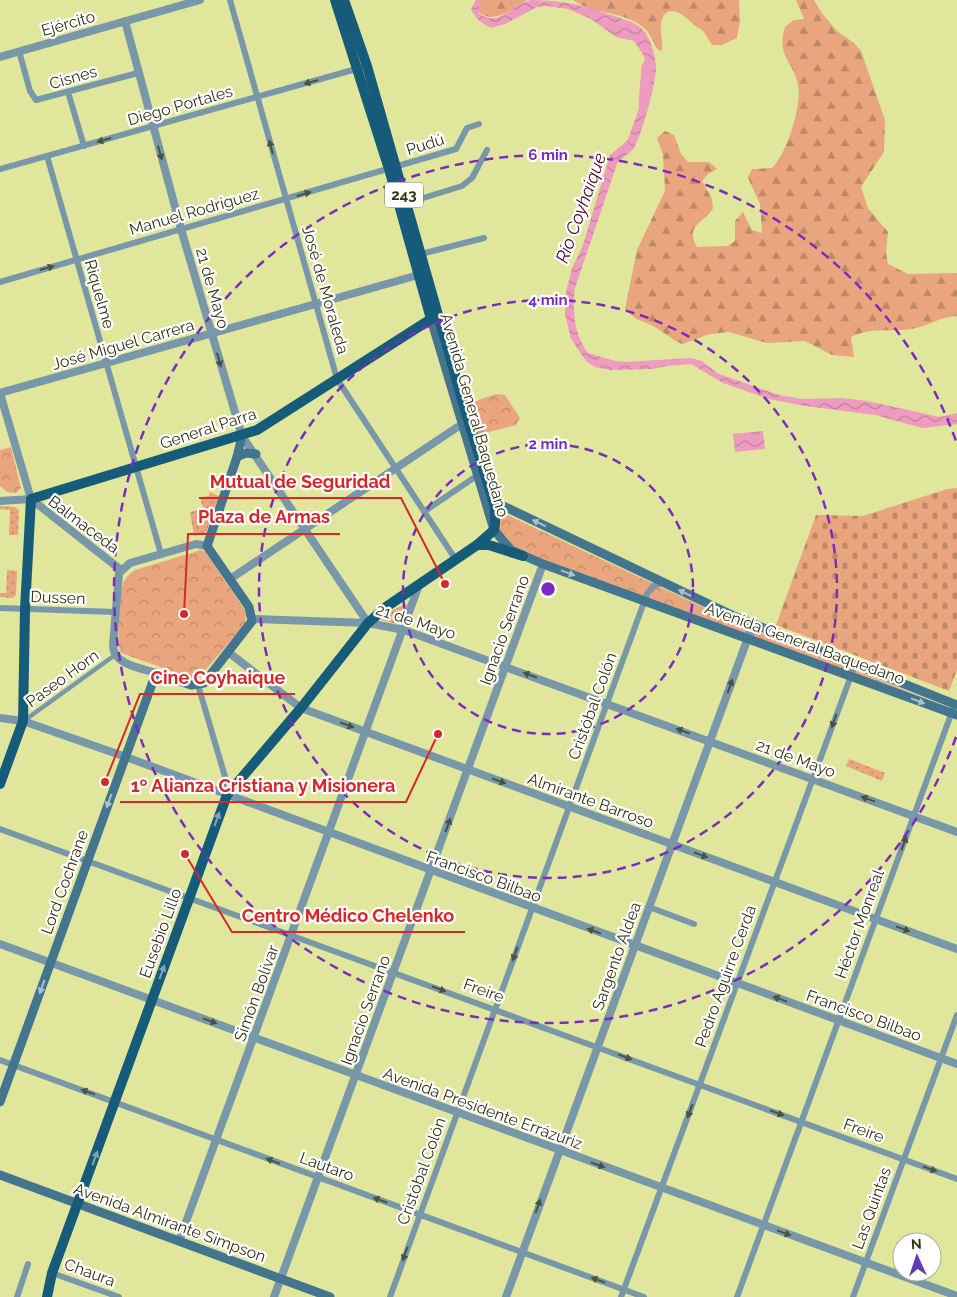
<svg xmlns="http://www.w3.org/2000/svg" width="957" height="1297" viewBox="0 0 957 1297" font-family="Raleway,sans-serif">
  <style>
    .grass { fill: url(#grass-dots) }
    .forest { fill: url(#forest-firs) }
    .cemetery { fill: url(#cemetery-stones) }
    .park { fill: url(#park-crowns) }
    .water { fill: url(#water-waves) }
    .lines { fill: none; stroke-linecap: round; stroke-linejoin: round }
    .river { stroke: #ee9bc0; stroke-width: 11 }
    .pedestrian { stroke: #7898a9; stroke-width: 4.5 }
    .minor { stroke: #7898a9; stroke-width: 6 }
    .tertiary { stroke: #7898a9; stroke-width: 8 }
    .secondary { stroke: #44758e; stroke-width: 9 }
    .primary { stroke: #165c7a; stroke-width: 10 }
    .oneway { fill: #475241 }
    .oneway2 { fill: #abc1cc }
    .oneway3 { fill: #7fa5b6 }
    .ring { fill: none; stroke: #7b2cbf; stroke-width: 2.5; stroke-dasharray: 9 6 }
    .labels { text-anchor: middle; stroke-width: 4.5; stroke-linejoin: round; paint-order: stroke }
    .shield { fill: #fff; stroke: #70715b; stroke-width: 1 }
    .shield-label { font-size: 15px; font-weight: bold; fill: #323415 }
    .street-label { font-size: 16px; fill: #323415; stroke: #fff }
    .water-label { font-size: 18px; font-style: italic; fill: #4e0530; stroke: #fff }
    .centre { fill: #7b2cbf; stroke: #fff; stroke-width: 2.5 }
    .ring-label { font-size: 15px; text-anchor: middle; font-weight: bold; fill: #7b2cbf; stroke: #fff; stroke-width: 4.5; stroke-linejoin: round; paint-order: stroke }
    .leader { fill: none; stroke: #d62828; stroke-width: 2 }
    .callout-dot { fill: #d62828; stroke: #fff; stroke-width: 2 }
    .callout-label { font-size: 18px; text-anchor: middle; font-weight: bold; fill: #d62828; stroke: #fff; stroke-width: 4.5; stroke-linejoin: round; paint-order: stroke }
  </style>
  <defs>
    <pattern id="grass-dots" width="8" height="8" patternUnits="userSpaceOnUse" patternTransform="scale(1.25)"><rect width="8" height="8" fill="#e9a67e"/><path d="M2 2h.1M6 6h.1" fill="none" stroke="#bd8866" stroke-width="1.8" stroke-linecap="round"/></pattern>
    <pattern id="forest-firs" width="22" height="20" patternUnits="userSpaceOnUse" patternTransform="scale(1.25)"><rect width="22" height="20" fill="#e9a67e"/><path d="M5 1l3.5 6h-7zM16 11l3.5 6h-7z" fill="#bd8866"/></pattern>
    <pattern id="cemetery-stones" width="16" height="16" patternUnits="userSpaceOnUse" patternTransform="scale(1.25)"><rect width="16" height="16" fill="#e9a67e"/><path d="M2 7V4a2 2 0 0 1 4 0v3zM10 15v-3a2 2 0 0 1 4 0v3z" fill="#bd8866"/></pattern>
    <pattern id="park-crowns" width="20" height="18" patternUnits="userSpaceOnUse" patternTransform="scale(1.25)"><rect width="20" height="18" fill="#e9a67e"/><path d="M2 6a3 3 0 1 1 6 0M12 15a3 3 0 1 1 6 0" fill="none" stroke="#bd8866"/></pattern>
    <pattern id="water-waves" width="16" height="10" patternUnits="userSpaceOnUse" patternTransform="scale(1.25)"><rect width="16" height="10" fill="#ee9bc0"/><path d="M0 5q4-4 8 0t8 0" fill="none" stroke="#c17f9b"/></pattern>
  </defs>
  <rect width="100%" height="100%" fill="#e0e69b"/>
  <g class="grass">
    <path d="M209 492 219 496 206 533 194 536 190 512 203 508 200 497 209 496Z"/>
    <path d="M0 506 15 507 19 510 18 535H9L10 510 0 509Z"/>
    <path d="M7 570 17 571 16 595 12 598 0 597V593H6Z"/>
    <path d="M408 603 401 625 381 620 393 610Z"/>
    <path d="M849 759 885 773 882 781 846 766Z"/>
  </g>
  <g class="forest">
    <path d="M481 0H527C512 9 495 25 478 12Z"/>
    <path d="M573 0H739L740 21 737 38 722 45H712C709 41 707 36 704 32 701 28 697 28 694 25 685 15 666 0 661 23 660 32 663 42 662 51L658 50C654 44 651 35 646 30 627 10 595 16 573 0Z"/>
    <path d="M796 0H814L821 12 837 31 854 43 861 51 885 120 884 152 861 187 868 208 888 232 886 253 888 264 908 274 957 273V316C939 317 929 326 912 329 892 332 869 327 851 337L854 357 832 355 805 341 767 343 729 332 710 334 682 344C673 340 667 335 658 329 645 320 639 324 625 309L637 250 665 191 663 155 657 138 665 131 674 135 681 154 688 162H709L717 169 708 174 702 181 712 199 713 209C702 224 685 226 697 247L727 246 735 241V221L743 212 752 230 762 233 760 204 748 178 752 169 772 168C787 153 802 106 798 85 793 60 776 57 785 27L794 20 804 19Z"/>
  </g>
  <path class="cemetery" d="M957 488V670L949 691 776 625 816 515 863 516 947 489Z"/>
  <g class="park">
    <path d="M496 394 505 395 520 418 516 425 474 436 465 405Z"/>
    <path d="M11 447 21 488 16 493 7 492 0 486V450Z"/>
    <path d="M497 510 741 625 942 705 551 564 517 549 504 538 498 530Z"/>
    <path d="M201 550 206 552 246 612 245 624 197 680 121 653C116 645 119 591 124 581 127 576 131 573 135 570Z"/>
  </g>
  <g class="water">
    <path d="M476 0H481L478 13C501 29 510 4 531 0 556 0 583 4 605 13 618 18 634 20 643 30 650 37 657 59 656 69 655 88 643 129 635 146 632 153 622 157 617 164L575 288C572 309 574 335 588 353L615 361 625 362 690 358 702 361 717 373 779 395 803 399 842 398 867 401 940 417 957 413V424L922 428 875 415 805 406 769 399 723 383 691 364 667 366 652 369 611 370 595 367 586 361 571 339 565 314 566 292 572 268 582 248 610 155 627 141 630 134 647 85 644 56 634 41 616 37 591 19 568 9 547 6 537 7 505 24 491 28C482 24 475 18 471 9Z"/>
    <path d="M763 431 765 449 735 452 733 434Z"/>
  </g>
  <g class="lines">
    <path class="river" d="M644 103 647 67"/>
    <path class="pedestrian" d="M25 720 115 655"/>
    <g class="minor">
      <path d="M230 0 337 379 456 560"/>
      <path d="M19 51 30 91 36 100 138 73"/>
      <path d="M68 92 84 146"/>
      <path d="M47 156 161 554"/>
      <path d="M0 169 367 66"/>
      <path d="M407 203 462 186 472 178 487 150"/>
      <path d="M421 254 484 238"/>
      <path d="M0 282 456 149 467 128 479 124"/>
      <path d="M425 511 478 475"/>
      <path d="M0 608 115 612"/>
      <path d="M198 685 226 780 227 795"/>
      <path d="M0 829 957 1179"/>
      <path d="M649 907 694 924"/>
      <path d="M0 1060 644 1297"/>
      <path d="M52 1273 119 1297"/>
      <path d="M17 1297 28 1264"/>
      <path d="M390 1297 647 594 653 586 663 583"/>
      <path d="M621 1297 855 665"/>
      <path d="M737 1297 953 709"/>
      <path d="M853 1297 957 1015"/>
    </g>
    <g class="tertiary">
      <path d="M125 21 181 229 242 436 368 623"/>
      <path d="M0 57 200 0"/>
      <path d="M0 393 422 274"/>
      <path d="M0 393 31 499 121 570"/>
      <path d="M0 501 31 499"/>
      <path d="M230 579 456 428 466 423"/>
      <path d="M252 619 368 623 404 630 957 832"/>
      <path d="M228 652 301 708 957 949"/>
      <path d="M156 673C141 668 113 665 113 645L119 573 130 563 196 544 207 546"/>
      <path d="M0 718 23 721 126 757 957 1064"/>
      <path d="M0 944 957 1296"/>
      <path d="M179 1241 419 585"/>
      <path d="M274 1297 543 564"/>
      <path d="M506 1297 753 624"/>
    </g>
    <g class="secondary">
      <path d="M431 319 494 530 511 550 543 564 957 715"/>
      <path d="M237 457 246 453 256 454"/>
      <path d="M493 501 736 617 957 705"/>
      <path d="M0 1102 156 673 191 685 204 683 252 621 249 607 207 546 237 457 242 436"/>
      <path d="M0 1175 330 1297"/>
    </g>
    <g class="primary">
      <path d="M335 0 389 169 431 319"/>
      <path d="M477 545H489L523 556"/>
      <path d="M0 784 23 721 25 609 31 499 257 430 431 319"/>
      <path d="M47 1297 52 1273 227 795 301 708 368 623 386 607 477 545 494 530 495 524V507L466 413 367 66 344 0"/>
    </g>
  </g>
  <defs><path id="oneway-solid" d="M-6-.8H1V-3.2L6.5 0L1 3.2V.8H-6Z" transform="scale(1.25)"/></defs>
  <g class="oneway">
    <use href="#oneway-solid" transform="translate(311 82) rotate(164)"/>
    <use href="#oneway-solid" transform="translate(104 140) rotate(164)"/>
    <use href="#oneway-solid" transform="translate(271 147) rotate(-105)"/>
    <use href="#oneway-solid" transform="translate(160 153) rotate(75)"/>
    <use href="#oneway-solid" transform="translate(304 194) rotate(-16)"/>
    <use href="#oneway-solid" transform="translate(47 268) rotate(-16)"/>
    <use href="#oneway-solid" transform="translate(219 360) rotate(74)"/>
    <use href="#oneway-solid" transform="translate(530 675) rotate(-160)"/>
    <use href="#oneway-solid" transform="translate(730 686) rotate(-70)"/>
    <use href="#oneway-solid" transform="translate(834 721) rotate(110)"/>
    <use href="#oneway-solid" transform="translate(347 725) rotate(20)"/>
    <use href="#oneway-solid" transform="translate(683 731) rotate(-160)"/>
    <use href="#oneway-solid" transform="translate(499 781) rotate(20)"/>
    <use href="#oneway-solid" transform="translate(868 799) rotate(-160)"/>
    <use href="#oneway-solid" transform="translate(448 825) rotate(-70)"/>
    <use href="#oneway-solid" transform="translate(904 843) rotate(-70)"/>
    <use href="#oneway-solid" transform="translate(701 855) rotate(20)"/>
    <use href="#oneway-solid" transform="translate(903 929) rotate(20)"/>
    <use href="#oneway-solid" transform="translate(594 931) rotate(-160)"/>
    <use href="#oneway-solid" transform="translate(515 954) rotate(110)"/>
    <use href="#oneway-solid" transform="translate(439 989) rotate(20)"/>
    <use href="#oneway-solid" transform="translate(780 999) rotate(-160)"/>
    <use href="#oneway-solid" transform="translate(210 1021) rotate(20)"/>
    <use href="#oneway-solid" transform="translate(625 1057) rotate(20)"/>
    <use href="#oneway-solid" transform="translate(88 1092) rotate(-160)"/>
    <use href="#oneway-solid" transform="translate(690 1111) rotate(110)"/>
    <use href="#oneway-solid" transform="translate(777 1113) rotate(20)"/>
    <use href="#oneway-solid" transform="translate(273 1161) rotate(-160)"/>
    <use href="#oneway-solid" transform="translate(598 1165) rotate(20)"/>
    <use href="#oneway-solid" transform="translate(930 1169) rotate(20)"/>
    <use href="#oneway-solid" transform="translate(380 1200) rotate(-160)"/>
    <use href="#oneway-solid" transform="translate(538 1206) rotate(-70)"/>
    <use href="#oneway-solid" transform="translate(784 1233) rotate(20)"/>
    <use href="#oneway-solid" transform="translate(405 1254) rotate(110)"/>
    <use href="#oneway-solid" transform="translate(598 1280) rotate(-160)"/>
  </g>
  <g class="oneway2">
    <use href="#oneway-solid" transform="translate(539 523) rotate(-154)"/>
    <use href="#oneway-solid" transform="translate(568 573) rotate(20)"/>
    <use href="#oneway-solid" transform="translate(685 593) rotate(-155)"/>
    <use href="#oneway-solid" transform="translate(918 701) rotate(21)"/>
    <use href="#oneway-solid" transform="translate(109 801) rotate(110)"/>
    <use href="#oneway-solid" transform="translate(42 987) rotate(110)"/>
  </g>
  <g class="oneway3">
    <use href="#oneway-solid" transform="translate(217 819) rotate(-70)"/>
    <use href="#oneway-solid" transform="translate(162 972) rotate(-70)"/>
    <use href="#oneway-solid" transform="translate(95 1158) rotate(-70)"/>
  </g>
  <g class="ring">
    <circle cx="548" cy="589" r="145"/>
    <circle cx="548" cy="589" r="289"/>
    <path d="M956 737A434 434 0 1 1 956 441"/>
  </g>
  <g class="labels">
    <rect class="shield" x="385" y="182.5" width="38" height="25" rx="4"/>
    <g class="shield-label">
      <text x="404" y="200">243</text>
    </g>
    <g class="street-label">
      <text transform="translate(68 23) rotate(-16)" y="6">Ejército</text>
      <text transform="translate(73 77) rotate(-16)" y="6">Cisnes</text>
      <text transform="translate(180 105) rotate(-16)" y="6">Diego Portales</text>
      <text transform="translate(425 144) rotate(-17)" y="6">Pudú</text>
      <text transform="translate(194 211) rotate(-16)" y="6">Manuel Rodríguez</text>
      <text transform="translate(213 288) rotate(74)" y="6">21 de Mayo</text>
      <text transform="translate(326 290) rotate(74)" y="6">José de Moraleda</text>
      <text transform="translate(100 294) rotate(74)" y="6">Riquelme</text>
      <text transform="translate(123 344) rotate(-16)" y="6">José Miguel Carrera</text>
      <text transform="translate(475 415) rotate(74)" y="6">Avenida General Baquedano</text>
      <text transform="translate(208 428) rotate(-18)" y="6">General Parra</text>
      <text transform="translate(84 524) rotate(37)" y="6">Balmaceda</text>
      <text transform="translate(58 597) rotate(2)" y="6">Dussen</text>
      <text transform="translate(416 621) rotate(18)" y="6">21 de Mayo</text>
      <text transform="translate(504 630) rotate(-70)" y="6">Ignacio Serrano</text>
      <text transform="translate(805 643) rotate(20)" y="6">Avenida General Baquedano</text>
      <text transform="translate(62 678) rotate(-36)" y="6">Paseo Horn</text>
      <text transform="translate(592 706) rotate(-70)" y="6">Cristóbal Colón</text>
      <text transform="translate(796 758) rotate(20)" y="6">21 de Mayo</text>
      <text transform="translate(591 800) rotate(20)" y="6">Almirante Barroso</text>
      <text transform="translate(484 876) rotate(20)" y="6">Francisco Bilbao</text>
      <text transform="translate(64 882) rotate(-70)" y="6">Lord Cochrane</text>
      <text transform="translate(859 924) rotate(-70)" y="6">Héctor Monreal</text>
      <text transform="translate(160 933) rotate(-70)" y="6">Eusebio Lillo</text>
      <text transform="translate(616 956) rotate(-70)" y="6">Sargento Aldea</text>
      <text transform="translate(725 976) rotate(-70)" y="6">Pedro Aguirre Cerda</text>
      <text transform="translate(484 990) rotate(20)" y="6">Freire</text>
      <text transform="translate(256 993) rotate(-70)" y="6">Simón Bolívar</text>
      <text transform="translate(365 1010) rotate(-70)" y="6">Ignacio Serrano</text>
      <text transform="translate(864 1015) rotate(20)" y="6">Francisco Bilbao</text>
      <text transform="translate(483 1108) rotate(20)" y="6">Avenida Presidente Errázuriz</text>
      <text transform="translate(864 1130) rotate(20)" y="6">Freire</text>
      <text transform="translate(327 1166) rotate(20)" y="6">Lautaro</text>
      <text transform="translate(421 1171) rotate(-70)" y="6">Cristóbal Colón</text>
      <text transform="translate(871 1208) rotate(-70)" y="6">Las Quintas</text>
      <text transform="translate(170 1222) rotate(20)" y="6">Avenida Almirante Simpson</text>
      <text transform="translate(90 1272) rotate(20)" y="6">Chaura</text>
    </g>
    <g class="water-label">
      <text transform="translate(581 208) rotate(-70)" y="6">Río Coyhaique</text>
    </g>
  </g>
  <circle cx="548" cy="589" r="8" class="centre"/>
  <g class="ring-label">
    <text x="548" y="160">6 min</text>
    <text x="548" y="305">4 min</text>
    <text x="548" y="449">2 min</text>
  </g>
  <path class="leader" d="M445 584L401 498H199M184 614L188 534H340M105 782L140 694H295M438 734L406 802H120M185 854L232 932H465"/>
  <g class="callout-dot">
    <circle cx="445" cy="584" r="5"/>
    <circle cx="184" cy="614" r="5"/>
    <circle cx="105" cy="782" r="5"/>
    <circle cx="438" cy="734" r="5"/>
    <circle cx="185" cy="854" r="5"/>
  </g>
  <g class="callout-label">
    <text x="300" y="488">Mutual de Seguridad</text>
    <text x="264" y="523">Plaza de Armas</text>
    <text x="218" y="684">Cine Coyhaique</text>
    <text x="263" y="792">1º Alianza Cristiana y Misionera</text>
    <text x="348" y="922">Centro Médico Chelenko</text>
  </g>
  <g transform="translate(917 1257) rotate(357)"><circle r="24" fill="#ffffff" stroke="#adaea1"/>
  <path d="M0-4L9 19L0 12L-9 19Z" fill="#603bb4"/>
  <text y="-8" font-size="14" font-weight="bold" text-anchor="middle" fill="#323415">N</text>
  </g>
</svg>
